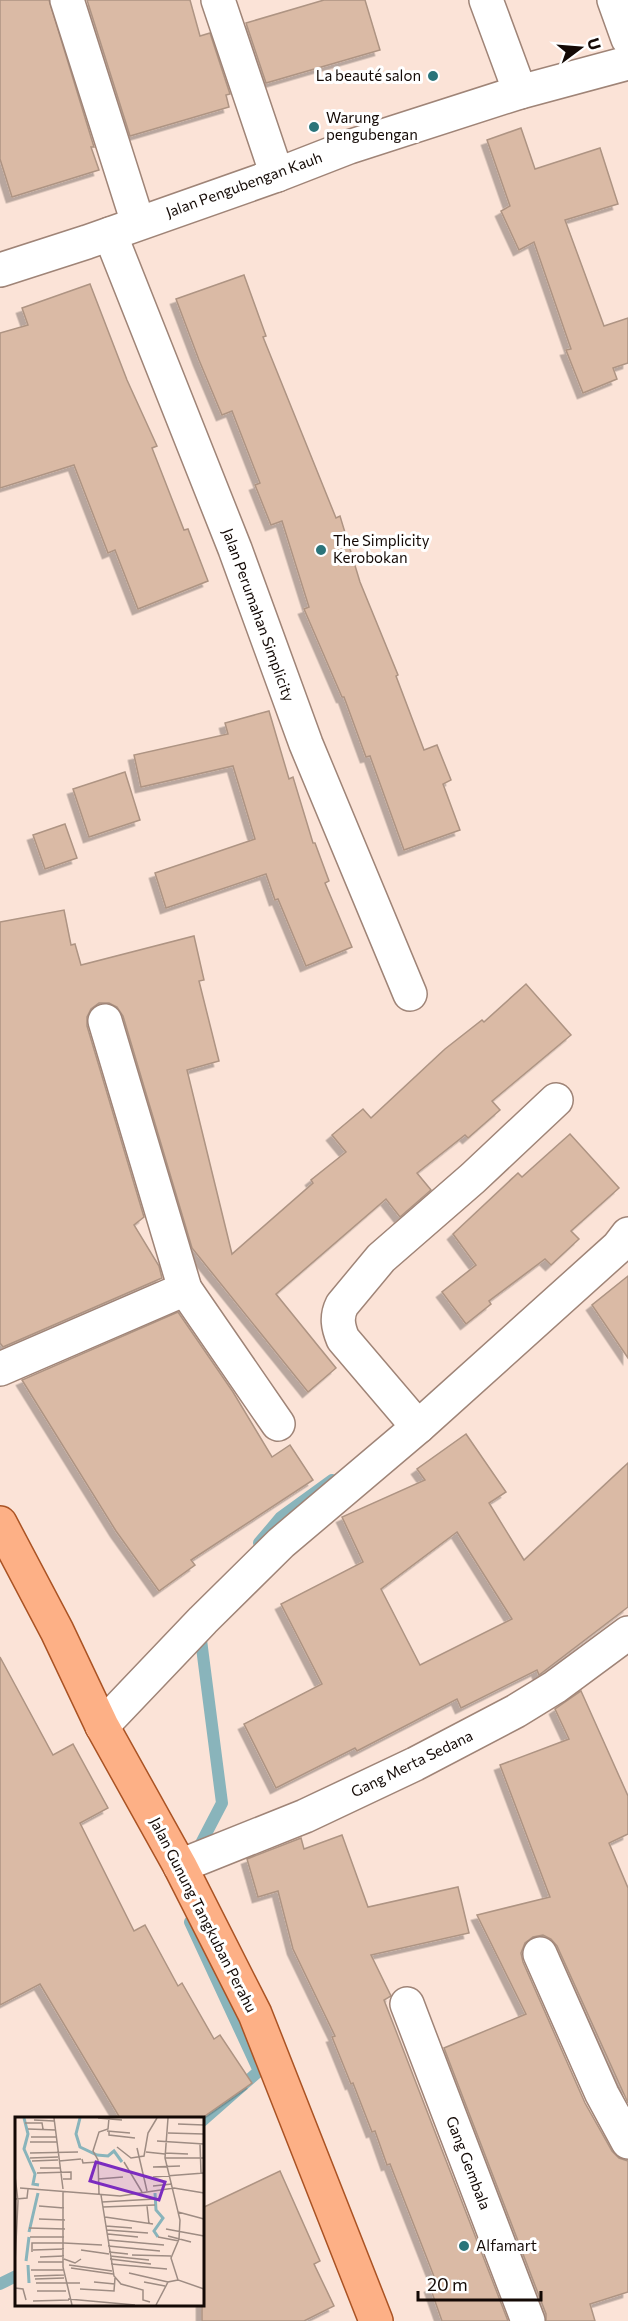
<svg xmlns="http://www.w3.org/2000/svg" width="628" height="2321" viewBox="0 0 628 2321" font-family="Commissioner,sans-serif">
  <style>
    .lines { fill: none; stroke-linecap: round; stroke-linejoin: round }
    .stream { stroke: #89b4bb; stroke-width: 12 }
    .building { fill: #dabaa5; stroke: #ae9483; stroke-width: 1.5; fill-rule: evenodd; filter: url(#shadow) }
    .minor-casing { stroke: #9f8477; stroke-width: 36 }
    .major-casing { stroke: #aa5324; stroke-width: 36 }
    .minor { stroke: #fff; stroke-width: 33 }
    .major { stroke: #fdb086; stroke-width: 33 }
    .poi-dot { fill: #2a747a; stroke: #fff; stroke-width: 2 }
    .labels { text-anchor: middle; stroke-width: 6; stroke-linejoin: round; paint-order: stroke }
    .poi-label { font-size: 15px; fill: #130905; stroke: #fff; text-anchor: start }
    .street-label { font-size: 15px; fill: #130905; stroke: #fff }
    .inset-river { fill: none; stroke: #89b4bb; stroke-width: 3 }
    .inset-road { fill: none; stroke: #9e8c83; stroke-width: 1.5 }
    .view { fill: #7b2cbf; fill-opacity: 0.15; stroke: #7b2cbf; stroke-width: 3 }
    .inset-edge { fill: none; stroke: #130905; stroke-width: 3 }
  </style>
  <defs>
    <filter id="shadow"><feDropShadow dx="-5.5" dy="5.5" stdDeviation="0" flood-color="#0004"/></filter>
  </defs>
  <rect width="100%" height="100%" fill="#fbe3d7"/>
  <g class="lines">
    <g class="stream">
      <path d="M259 1543 281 1517 332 1480"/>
      <path d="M196 1853 222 1803 201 1640 204 1630"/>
      <path d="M190 1922 259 2071 202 2121"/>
      <path d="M0 2284 16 2276"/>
    </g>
  </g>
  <g class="building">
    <path d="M0 0H49L94 147H91L99 170 12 197 0 159Z"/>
    <path d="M87 0H190L200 36 210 33 230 94 226 95 229 107 130 136Z"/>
    <path d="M324 0H365L380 50 266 83 246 23Z"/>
    <path d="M521 128 535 169 600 148 618 204 565 220 604 326 628 318V363L613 368 617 379 583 393 566 350 571 349 534 242 519 250 501 211 510 206 487 140Z"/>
    <path d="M244 275 266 336 263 337 336 518 340 516 360 582 398 675 396 676 424 750 437 745 451 780 443 784 460 830 404 850 370 756 366 757 344 697H342L304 609 309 607 282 521 271 525 255 485 260 483 232 411 222 415 199 360 176 299Z"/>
    <path d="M90 284 127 380 157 446 152 448 184 530 188 529 208 581 138 609 115 550 108 553 74 465 0 488V333L28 325 22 308Z"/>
    <path d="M269 711 289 779 293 777 313 843H315L329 881 325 883 352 947 306 966 278 899 275 900 266 874 166 908 155 873 255 839 233 766 141 787 134 755 228 734 225 723Z"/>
    <path d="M125 772 140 820 89 837 73 789Z"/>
    <path d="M65 824 77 858 45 869 33 835Z"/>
    <path d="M64 910 71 945 75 944 81 965 194 936 204 980 199 981 219 1061 187 1070 232 1254 313 1183 311 1180 346 1152 332 1135 363 1109 371 1118 445 1049 482 1020 484 1022 526 984 571 1035 492 1101 500 1110 468 1138 465 1135 417 1173 431 1190 400 1217 386 1199 276 1294 336 1368 308 1392 192 1248 123 1016 117 1007 109 1003H99L91 1009 87 1017V1026L144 1217 134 1225 159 1266 162 1278 3 1347 0 1343V922Z"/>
    <path d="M570 1134 619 1188 571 1231 579 1239 551 1265 545 1259 489 1301 491 1304 466 1324 442 1292 476 1265 453 1234 518 1173 522 1177Z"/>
    <path d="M628 1276V1358L592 1305Z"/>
    <path d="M178 1312 233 1392 272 1457 290 1445 313 1480 191 1560 195 1565 159 1591 116 1531 22 1380Z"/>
    <path d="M466 1434 506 1492 489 1503 524 1560 628 1463V1607L539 1675 537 1670 461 1708 457 1699 357 1751 355 1748 276 1788 244 1724 322 1684 281 1604 363 1562 342 1517 425 1480 417 1469ZM457 1532 512 1619 420 1665 381 1589Z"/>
    <path d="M0 1657 53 1755 73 1744 108 1808 80 1823 134 1931 145 1925 178 1986 182 1983 214 2039 220 2035 252 2083 202 2118H120L40 1984 0 2005Z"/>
    <path d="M581 1691 628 1796V1834L609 1843 628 1888V2103L557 1946 551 1939 543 1935 533 1937 525 1943 521 1953 523 1962 585 2103 612 2151 619 2158 628 2161V2292L590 2304 595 2321H546V2314L444 2048 526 2014 477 1915 550 1897 500 1765 569 1739 555 1709Z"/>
    <path d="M342 1835 368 1907 458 1887 469 1933 371 1955 391 1996 384 2000 508 2321H442L430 2287 437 2284 390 2164 387 2165 375 2131 372 2132 353 2083 351 2084 332 2037 335 2036 293 1949 278 1891 258 1897 247 1859 301 1838 304 1849Z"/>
    <path d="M280 2171 320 2261 314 2264 334 2306 304 2321H202V2208Z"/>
  </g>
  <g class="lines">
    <defs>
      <g id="minor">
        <path d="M67 0 138 223"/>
        <path d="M218 0 277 175"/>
        <path d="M486 0 520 92"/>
        <path d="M614 0 628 39"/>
        <path d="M110 234 235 549 306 744 410 994"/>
        <path d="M0 270 87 242 277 175 349 147 520 92 628 63"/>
        <path d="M105 1021 185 1289 278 1424"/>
        <path d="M0 1369 185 1289"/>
        <path d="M418 1427 343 1339C338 1327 336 1317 342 1305L381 1258 473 1178 556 1100"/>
        <path d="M102 1726 203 1620 281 1543 418 1427 618 1247 628 1234"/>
        <path d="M180 1866 305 1816 415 1764 516 1711 555 1687 628 1633"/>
        <path d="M540 1954 602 2094 628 2142"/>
        <path d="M407 2004 528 2321"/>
      </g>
      <path id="major" d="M0 1523 57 1631 102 1726 180 1866 255 2014 376 2321"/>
    </defs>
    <use href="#minor" class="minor-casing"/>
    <use href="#major" class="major-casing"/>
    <use href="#minor" class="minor"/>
    <use href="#major" class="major"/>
  </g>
  <g class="poi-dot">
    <circle cx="433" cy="76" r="6"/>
    <circle cx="314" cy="127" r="6"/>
    <circle cx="321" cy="550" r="6"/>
    <circle cx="464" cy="2246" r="6"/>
  </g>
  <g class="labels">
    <g class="poi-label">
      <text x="421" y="81" text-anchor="end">La beauté salon</text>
      <text x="326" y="123">Warung<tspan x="326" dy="17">pengubengan</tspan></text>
      <text x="333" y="546">The Simplicity<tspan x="333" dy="17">Kerobokan</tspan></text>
      <text x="476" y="2251">Alfamart</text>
    </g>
    <g class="street-label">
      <text transform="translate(244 185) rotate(-20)" y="5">Jalan Pengubengan Kauh</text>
      <text transform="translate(258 615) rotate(70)" y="5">Jalan Perumahan Simplicity</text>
      <text transform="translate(412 1764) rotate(-26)" y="5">Gang Merta Sedana</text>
      <text transform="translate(203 1915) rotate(63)" y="5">Jalan Gunung Tangkuban Perahu</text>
      <text transform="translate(468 2163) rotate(69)" y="5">Gang Gembala</text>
    </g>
  </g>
  <g transform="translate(15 2117)">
    <rect width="189" height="189" fill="#fbe3d7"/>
    <path class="inset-river" d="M9 1 13 17 9 32 20 57 18 67 24 68M65 1 61 17 65 30 82 38 93 39 99 34 107 45M140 76 141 93 148 101 139 114 143 120M14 115 23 76M11 144 14 120M13 148 14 166"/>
    <path class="inset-road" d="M39 1 48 72M83 1 107 3M153 1 150 41 165 103 164 122 156 141 163 163 189 172M19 3 39 4M10 6H27L28 12M163 7 189 8M13 12 41 13M92 14 115 16M94 14V18L120 21M153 16 189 17M16 20H41M142 24 189 27M15 25H42M185 27 186 56M102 30 116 41 129 39 133 16 142 1M122 31 132 74M131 35 150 37M15 36 63 35M150 36 173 37M15 41 43 40M150 41H189M67 42 68 46 83 45M17 44 43 43M44 44 66 42M109 45 127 75M138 50 165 49M25 51H45M22 56 56 55V62H48M0 59 3 84 0 146M138 60 189 56M83 62 108 60M138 69 157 67M5 71 105 79 159 71 189 76M48 74V150L57 188M84 77 83 43 78 34 84 15 93 12 94 1M86 78 99 159 106 167 128 173V183L135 185M1 82 12 81 13 72M87 85 140 82M24 89 49 91M132 89 134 107M88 90 140 88M163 95 189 102M90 100 138 107M24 102 50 103M91 109 117 111M14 111 50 112M151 112 189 119M92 113 133 116M93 117 123 120M153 119 176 125M15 120H49M143 120 164 124M93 123 149 128M49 126 87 128M93 129 145 134M18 133 49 132M66 133 94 137M17 135V126H49M94 135 113 137M117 138 156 139M95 139 134 143M25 140 49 139M49 142 60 146 66 142M95 142 136 147M23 145H48M96 147 152 152M54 148 97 154M56 151 98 157M16 153H48M114 156 153 165M19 159 49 158M20 162 49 161M79 165 100 167M129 165 150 169M21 166H65M0 171 8 172 11 183M65 172 99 174 100 161M22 174H51M53 182 120 188M18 184 54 183M141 188 153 165 163 163"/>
    <path class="view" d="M81 45 150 65 144 83 75 64Z"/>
    <rect width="189" height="189" class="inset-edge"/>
  </g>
  <g transform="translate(580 48) rotate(74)" stroke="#ffffff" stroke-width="4.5" paint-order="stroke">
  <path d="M0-4.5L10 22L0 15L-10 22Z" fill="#130905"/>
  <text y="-9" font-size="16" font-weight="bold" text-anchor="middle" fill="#130905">U</text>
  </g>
  <path d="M418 2291v9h123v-9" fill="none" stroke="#130905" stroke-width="3"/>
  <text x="427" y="2291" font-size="18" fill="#130905" stroke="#ffffff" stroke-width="4.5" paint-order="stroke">20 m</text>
</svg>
